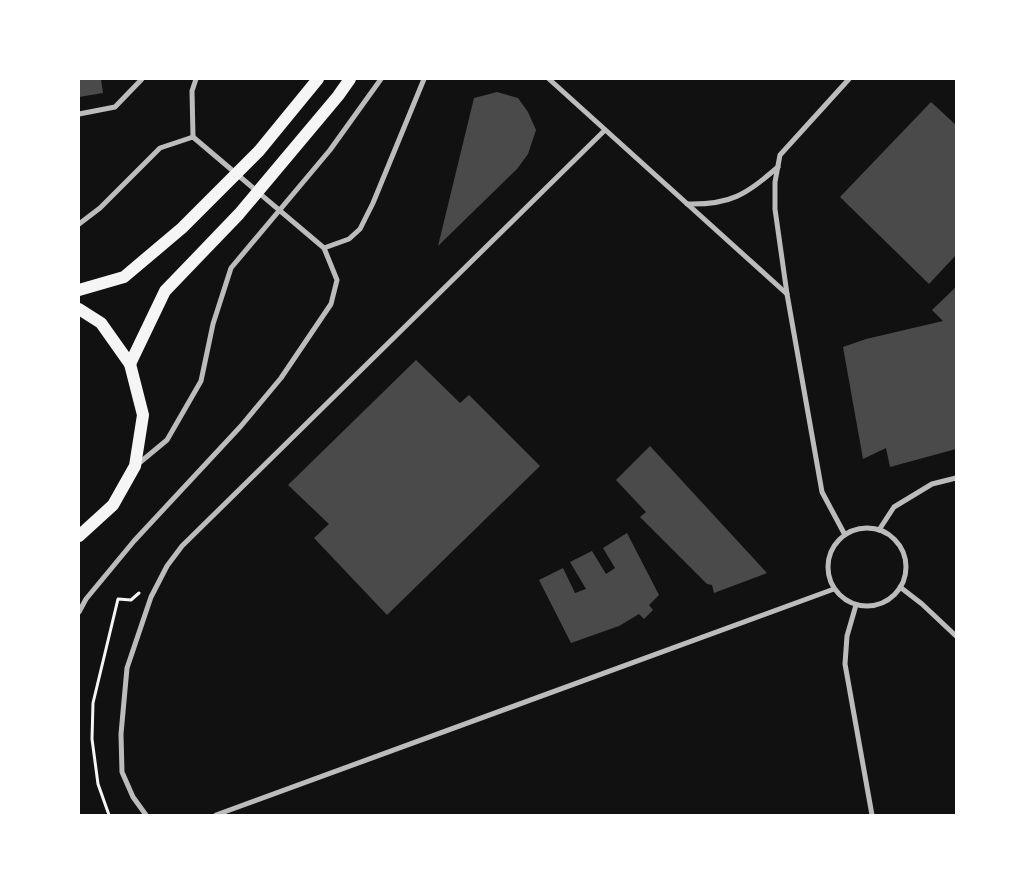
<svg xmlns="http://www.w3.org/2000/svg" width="1035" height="894" viewBox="0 0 1035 894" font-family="'DejaVu Sans',sans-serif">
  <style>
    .building { fill: #4a4a4a }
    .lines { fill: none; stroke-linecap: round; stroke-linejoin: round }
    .path { stroke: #f5f5f5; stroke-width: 3 }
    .minor { stroke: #bcbcbc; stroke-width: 5 }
    .primary { stroke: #f5f5f5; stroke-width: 12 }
  </style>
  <rect width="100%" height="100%" fill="#111"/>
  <g class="building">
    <path d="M79 79H101L103 93 79 97Z"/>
    <path d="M497 92 518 98 528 112 536 130 528 154 517 169 438 246 474 98Z"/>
    <path d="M931 102 956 125V255L929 284 840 197Z"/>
    <path d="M956 287V449L890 467 886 448 863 459 843 347 866 339 943 321 932 310Z"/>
    <path d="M416 360 460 403 469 395 540 466 387 615 314 538 329 524 288 485Z"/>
    <path d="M650 446 767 573 714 593 712 585 707 584 640 517 646 512 616 480Z"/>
    <path d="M627 533 659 595 649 605 653 610 644 619 639 614 619 626 571 643 539 580 563 568 575 593 586 589 570 562 592 551 606 574 615 568 603 548Z"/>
  </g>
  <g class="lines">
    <path class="path" d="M109 815 98 784 92 739 93 703 118 599 131 600 139 593"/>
    <g class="minor">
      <path d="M549 79 787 294"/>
      <path d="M79 114 115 107 142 79"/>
      <path d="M193 137 192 91 196 79"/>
      <path d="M687 204C731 205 745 195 778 167"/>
      <path d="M79 224 100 208 160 148 193 137 324 248 337 280 331 304 281 378 241 426 134 541 86 599 79 612"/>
      <path d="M324 248 349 239 360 229 373 203 424 79"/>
      <path d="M138 464 167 440 201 381 213 324 231 268 330 150 381 79"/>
      <circle cx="867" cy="567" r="39"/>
      <path d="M879 530 894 507 932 484 956 478"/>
      <path d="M845 535 822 492 787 294 775 209V182L780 155 849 79"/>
      <path d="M900 587 922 604 956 636"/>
      <path d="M856 605 847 636 845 664 872 815"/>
      <path d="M146 815 133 797 122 772 121 734 127 668 151 597 167 566 182 546 605 130"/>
      <path d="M216 815 834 589"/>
    </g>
    <g class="primary">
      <path d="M79 290 124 277 182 228 259 151 318 79"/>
      <path d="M79 309 101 323 130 364 143 415 135 466 113 505 79 536"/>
      <path d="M130 364 165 291 239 214 338 96 350 79"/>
    </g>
  </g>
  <rect width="1035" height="894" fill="none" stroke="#ffffff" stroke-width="160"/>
</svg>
